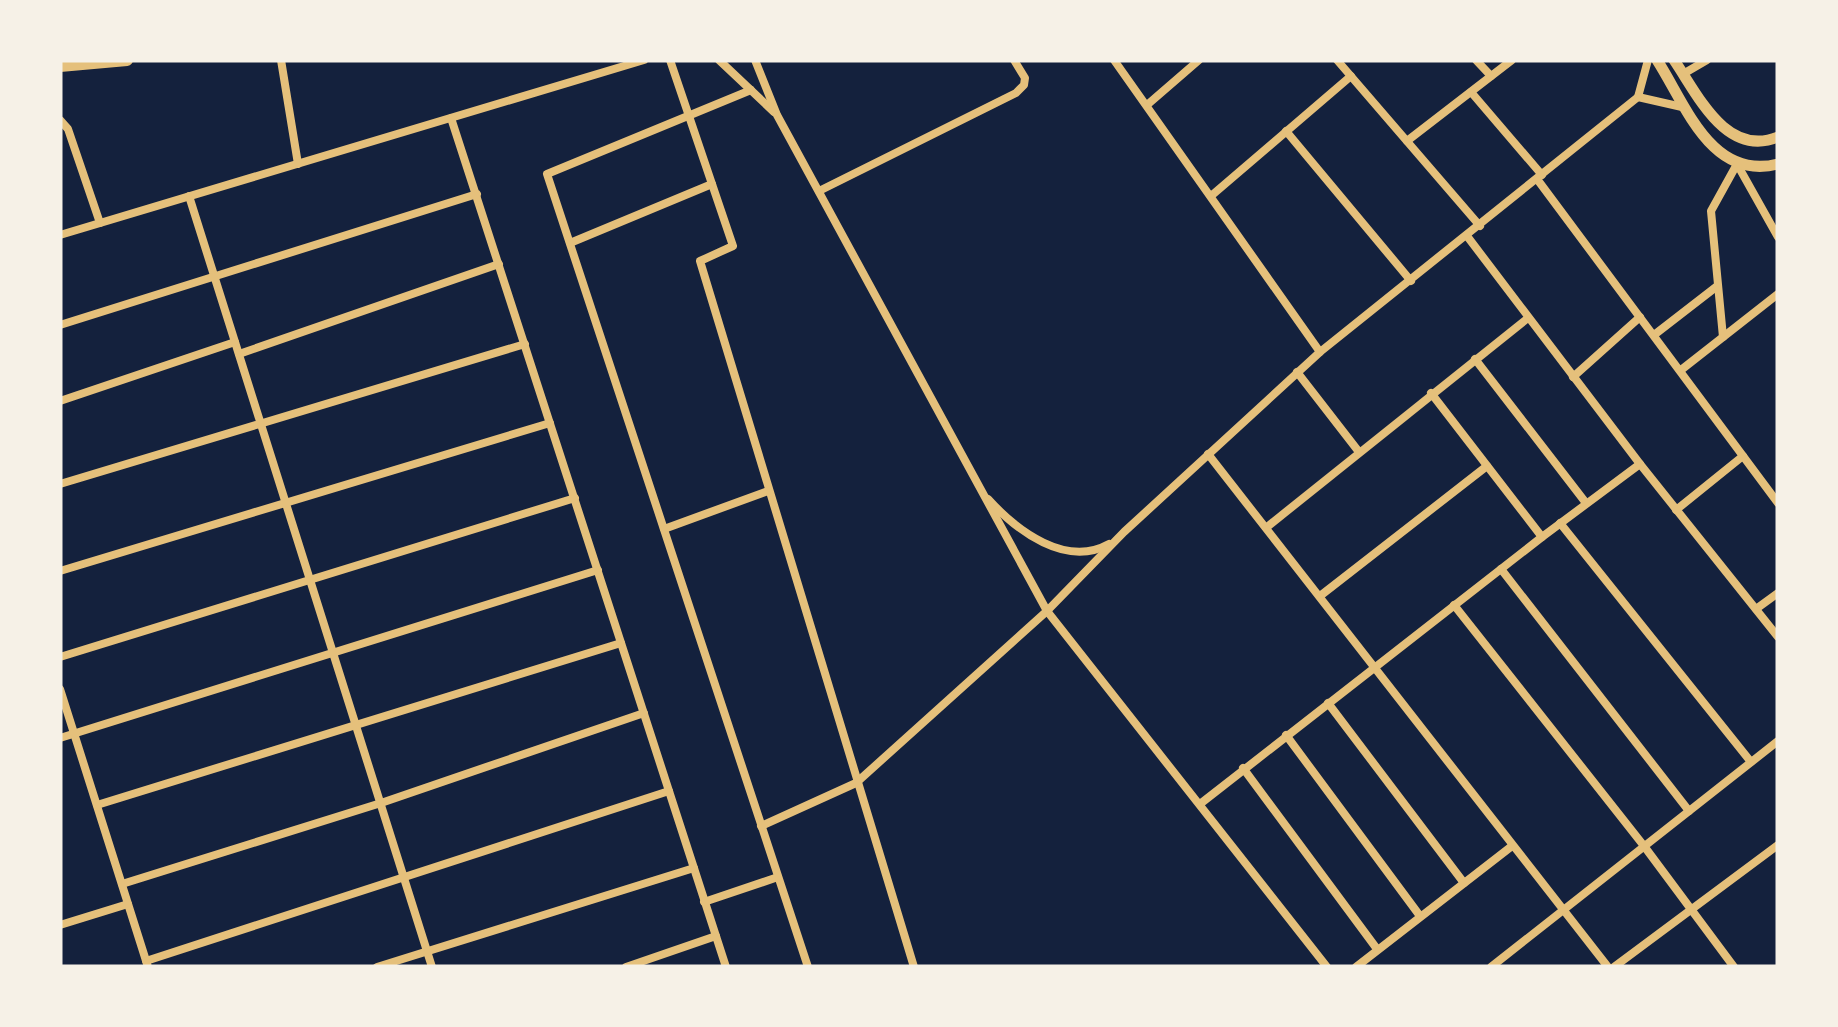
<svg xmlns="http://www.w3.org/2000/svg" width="1838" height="1027" viewBox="0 0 1838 1027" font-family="'Roboto Condensed',sans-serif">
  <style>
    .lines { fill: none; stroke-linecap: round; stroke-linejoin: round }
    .minor { stroke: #e5c07b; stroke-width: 8 }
    .secondary { stroke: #e5c07b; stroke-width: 11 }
    .trunk { stroke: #e5c07b; stroke-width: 12 }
  </style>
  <rect width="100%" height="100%" fill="#14213d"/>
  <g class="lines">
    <g class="minor">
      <path d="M281 60 298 164"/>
      <path d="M670 60 733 246 700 261 914 967"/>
      <path d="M719 60 774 112"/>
      <path d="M755 60 777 115 1047 611 1327 967"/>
      <path d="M1114 60 1320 352"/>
      <path d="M1337 60 1480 226"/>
      <path d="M1476 60 1491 76"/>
      <path d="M1683 74 1707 60"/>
      <path d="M751 90 547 174 808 967"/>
      <path d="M1471 92 1542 175"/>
      <path d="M1638 97 1682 107"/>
      <path d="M1147 105 1199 60"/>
      <path d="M451 118 726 967"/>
      <path d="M60 120 68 129 100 223"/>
      <path d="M1286 131 1411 281"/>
      <path d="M1407 141 1512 60"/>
      <path d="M1737 164 1778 237"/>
      <path d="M1537 179 1778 503"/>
      <path d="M819 191 1016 93 1024 85 1025 78 1014 60"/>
      <path d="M189 196 432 967"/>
      <path d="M1211 196 1351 76"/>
      <path d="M60 235 644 60"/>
      <path d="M1467 236 1640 464 1778 637"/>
      <path d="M570 243 712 184"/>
      <path d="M60 325 477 194"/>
      <path d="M1654 335 1716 287"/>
      <path d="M1723 337 1711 211 1737 164"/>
      <path d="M239 354 499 264"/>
      <path d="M1475 359 1586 503"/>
      <path d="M1681 370 1778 294"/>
      <path d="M1297 372 1359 452"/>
      <path d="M1573 377 1640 317"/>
      <path d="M1431 393 1542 537"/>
      <path d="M60 401 235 342"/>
      <path d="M1208 454 1608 967"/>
      <path d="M60 484 525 344"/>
      <path d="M988 499C1017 531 1066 568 1109 544"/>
      <path d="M1676 510 1743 456"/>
      <path d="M1560 523 1751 762"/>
      <path d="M1267 527 1528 318"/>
      <path d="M664 529 768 491"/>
      <path d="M1501 569 1689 811"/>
      <path d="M60 571 550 423"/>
      <path d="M1320 596 1487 466"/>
      <path d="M1454 605 1644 846 1734 967"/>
      <path d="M1756 609 1778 593"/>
      <path d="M60 657 575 498"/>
      <path d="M60 689 148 967"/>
      <path d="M1328 703 1464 883"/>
      <path d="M1286 735 1420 916"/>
      <path d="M60 738 598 570"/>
      <path d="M1243 768 1377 949"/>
      <path d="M1200 804 1542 537 1640 464"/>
      <path d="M97 805 621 643"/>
      <path d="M761 826 856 783 1047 611 1124 532 1320 352 1638 97 1648 60"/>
      <path d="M122 884 381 803 644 713"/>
      <path d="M704 902 778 877"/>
      <path d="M60 925 128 904"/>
      <path d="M146 961 669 791"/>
      <path d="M377 967 694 868"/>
      <path d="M626 967 716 936"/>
      <path d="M1356 967 1512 846"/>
      <path d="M1491 967 1778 741"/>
      <path d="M1614 967 1778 845"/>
    </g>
    <g class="secondary">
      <path d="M1657 60C1686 105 1711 181 1778 164"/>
      <path d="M1674 60C1698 95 1726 158 1778 137"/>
    </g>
    <path class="trunk" d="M60 66 127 60"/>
  </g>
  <rect width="1838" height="1027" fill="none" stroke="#f6f1e7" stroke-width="125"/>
</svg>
